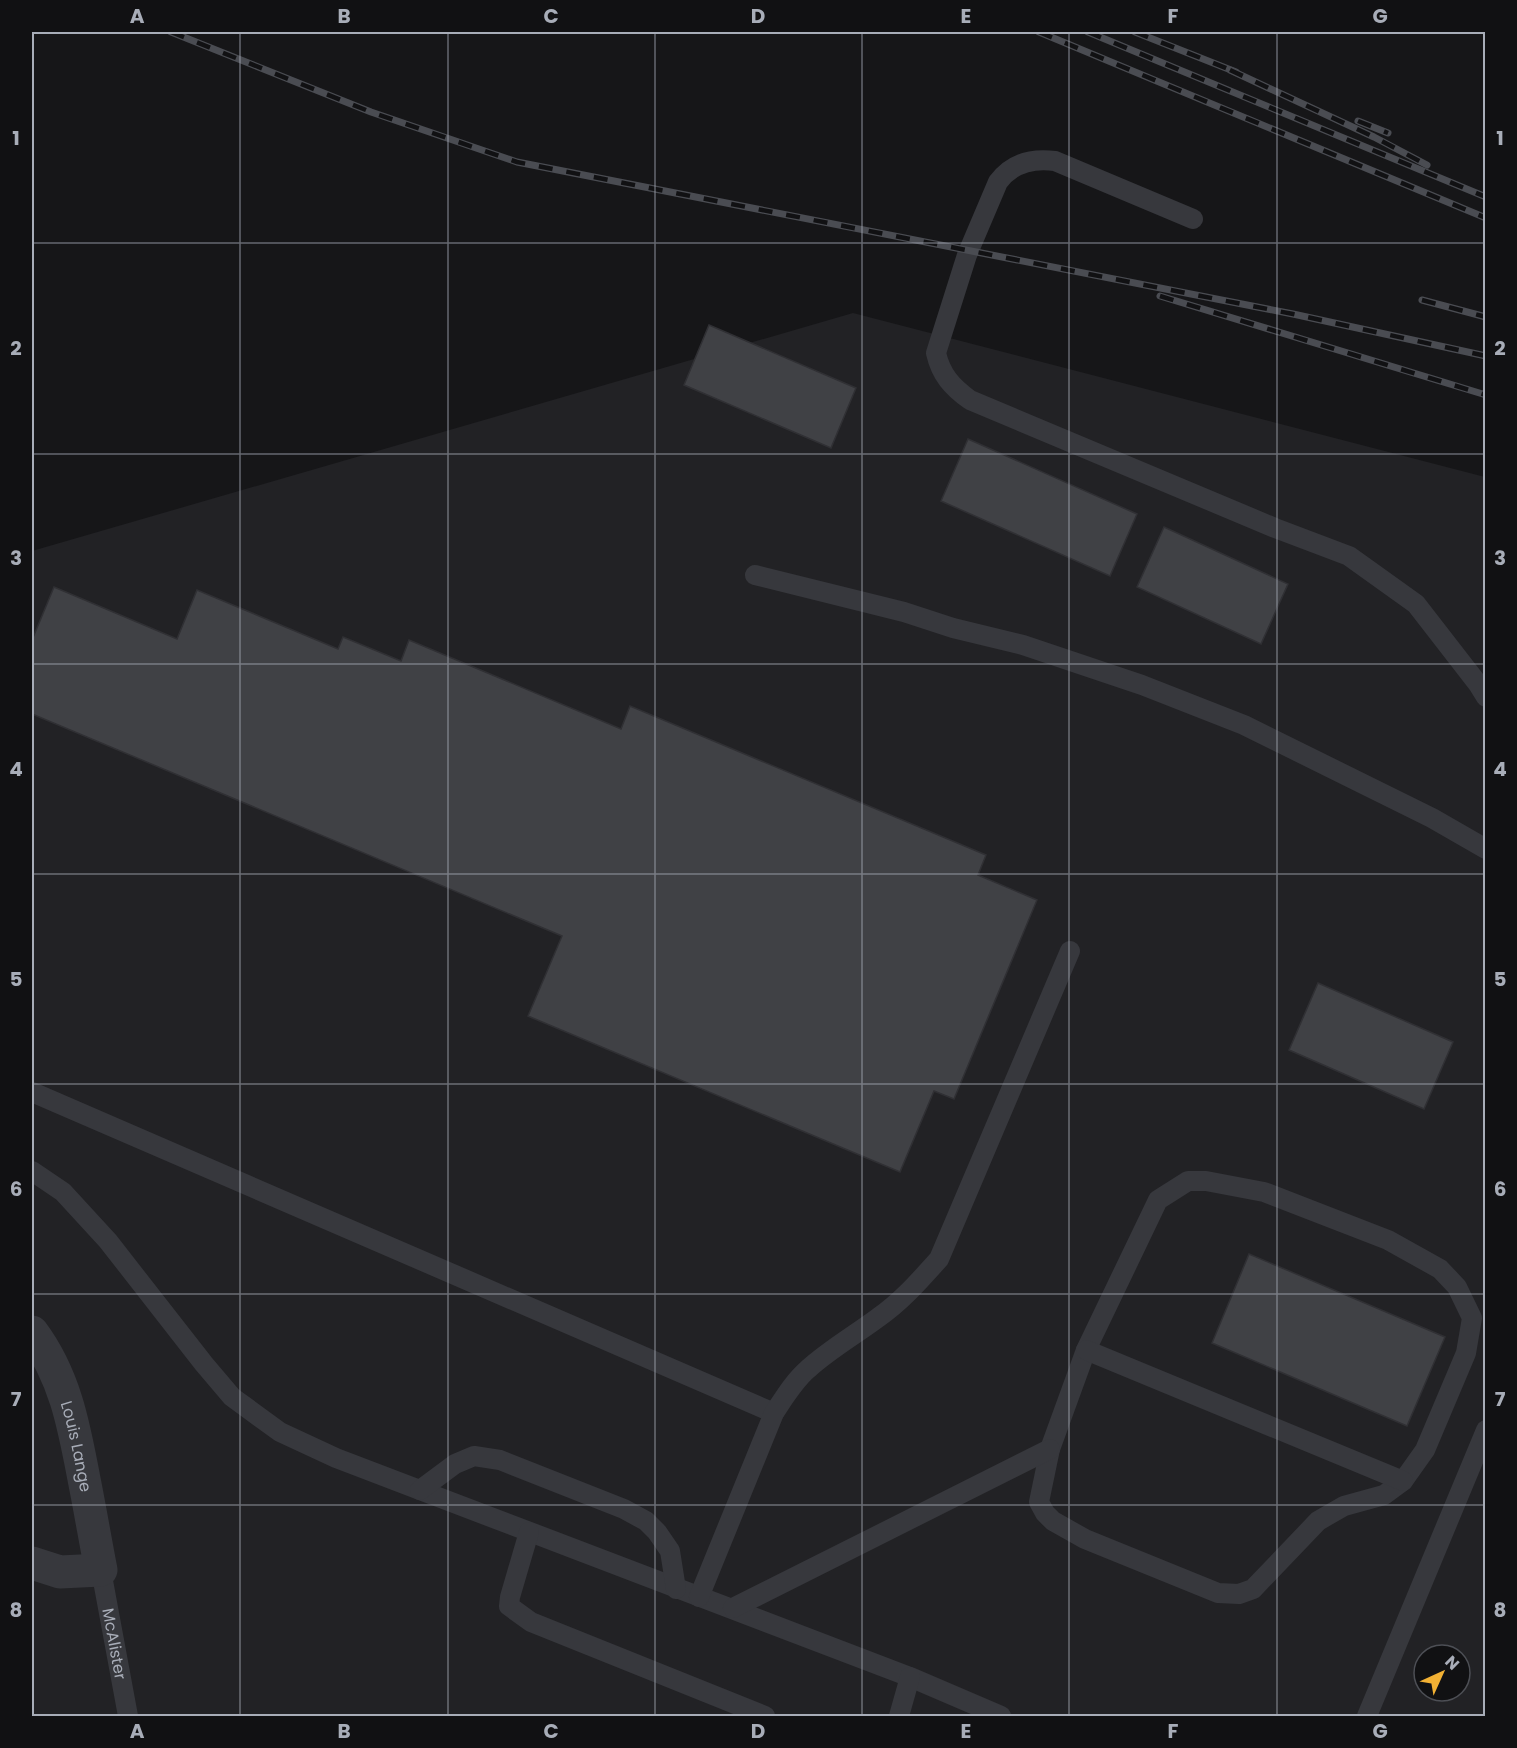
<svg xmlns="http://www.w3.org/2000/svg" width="1517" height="1748" viewBox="0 0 1517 1748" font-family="Poppins,sans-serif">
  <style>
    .built { fill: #222225; fill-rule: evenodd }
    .building { fill: #404145; stroke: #303034; stroke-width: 1.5 }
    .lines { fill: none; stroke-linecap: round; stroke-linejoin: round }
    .service { stroke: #37383d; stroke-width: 20 }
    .minor { stroke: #37383d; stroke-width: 33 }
    .rail-casing { stroke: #4a4c52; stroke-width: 7 }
    .rail { stroke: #111113; stroke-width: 4.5; stroke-dasharray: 14; stroke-linecap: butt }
    .grid { fill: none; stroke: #a8adb8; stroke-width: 1.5; stroke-opacity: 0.55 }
    .labels { text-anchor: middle; stroke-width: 4.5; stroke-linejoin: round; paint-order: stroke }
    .street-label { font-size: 16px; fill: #a8adb8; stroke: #111113 }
    .neatline { fill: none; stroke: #a8adb8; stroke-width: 2 }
    .grid-label { font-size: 20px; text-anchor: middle; font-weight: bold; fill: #a8adb8 }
  </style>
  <rect width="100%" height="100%" fill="#161618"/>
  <path class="built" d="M853 313 1485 477V1716H32V551ZM1424 1655H1460V1691H1424Z"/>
  <g class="building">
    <path d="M709 325 856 388 831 448 684 385Z"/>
    <path d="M968 439 1137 514 1110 576 941 501Z"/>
    <path d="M1164 527 1288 584 1261 644 1137 587Z"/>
    <path d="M54 587 177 639 197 590 338 649 343 637 401 661 409 640 621 729 630 706 986 855 978 875 1037 900 954 1099 934 1091 900 1172 528 1016 562 936 32 714V640Z"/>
    <path d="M1318 983 1453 1042 1424 1109 1289 1050Z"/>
    <path d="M1249 1254 1445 1337 1407 1426 1212 1343Z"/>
  </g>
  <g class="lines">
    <g class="service">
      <path d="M1193 219 1055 161C1032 158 1012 163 998 182L967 255 936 353C941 375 952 387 970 400L1275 528 1349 556 1416 604 1478 684 1486 697"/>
      <path d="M755 575 904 612 953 628 1023 645 1142 685 1244 725 1432 818 1486 849"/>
      <path d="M32 1092 774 1413"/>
      <path d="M32 1171 63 1192 108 1241 204 1364 232 1397 280 1432 336 1458 910 1677 1001 1716"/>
      <path d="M1188 1181H1206L1264 1192 1388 1240 1440 1269 1457 1287 1472 1318 1466 1353 1425 1450 1403 1481 1384 1495 1344 1506 1318 1521 1253 1589 1239 1594 1218 1593 1085 1539 1053 1521 1045 1513 1039 1502 1050 1449 1086 1350 1158 1200Z"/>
      <path d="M1086 1350 1403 1481"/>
      <path d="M420 1490 455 1464 474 1456 500 1460 624 1509 646 1521 657 1532 670 1551 676 1589"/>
      <path d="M529 1532 510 1597 509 1606 531 1622 765 1716"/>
      <path id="s1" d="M101 1570 128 1716"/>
      <path d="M699 1597 774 1413C784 1398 794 1381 808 1369 830 1349 855 1335 879 1317 902 1301 920 1280 939 1259L1070 951"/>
      <path d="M733 1608 1050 1449"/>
      <path d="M899 1716 910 1677"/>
      <path d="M1367 1716 1486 1430"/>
    </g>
    <path class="minor" id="s2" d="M32 1332C65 1376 74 1426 84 1479 90 1509 95 1539 101 1570L60 1572 32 1563"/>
    <defs>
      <g id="rail">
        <path d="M171 32 371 112 517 162 1293 314 1486 356"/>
        <path d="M1039 32 1486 218"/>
        <path d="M1088 32 1486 197"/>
        <path d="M1135 32 1236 72"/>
        <path d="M1230 70 1374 137 1427 165"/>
        <path d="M1358 121 1388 133"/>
        <path d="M1160 296 1486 395"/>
        <path d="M1422 300 1486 317"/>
      </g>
    </defs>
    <use href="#rail" class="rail-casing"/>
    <use href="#rail" class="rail"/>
  </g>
  <path class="grid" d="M240 32V1716M448 32V1716M655 32V1716M862 32V1716M1069 32V1716M1277 32V1716M32 243H1486M32 454H1486M32 664H1486M32 874H1486M32 1084H1486M32 1294H1486M32 1505H1486"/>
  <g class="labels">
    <g class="street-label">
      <text dy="6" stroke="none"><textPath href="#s2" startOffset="124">Louis Lange</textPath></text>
      <text dy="6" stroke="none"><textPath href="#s1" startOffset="75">McAlister</textPath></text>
    </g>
  </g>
  <rect width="1517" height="1748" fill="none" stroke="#111113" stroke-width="66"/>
  <g transform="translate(1442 1673) rotate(45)"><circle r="28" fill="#111113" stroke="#4d4f55" stroke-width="1.5"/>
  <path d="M0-4.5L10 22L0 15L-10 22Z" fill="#f2b134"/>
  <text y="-9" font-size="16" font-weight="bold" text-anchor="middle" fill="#a8adb8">N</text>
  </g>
  <rect x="33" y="33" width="1451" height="1682" class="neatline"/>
  <g class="grid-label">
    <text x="137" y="23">A</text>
    <text x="344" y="23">B</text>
    <text x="551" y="23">C</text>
    <text x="758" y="23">D</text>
    <text x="966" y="23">E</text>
    <text x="1173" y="23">F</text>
    <text x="1380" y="23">G</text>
    <text x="16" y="145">1</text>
    <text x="1500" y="145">1</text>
    <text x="16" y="355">2</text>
    <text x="1500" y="355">2</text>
    <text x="16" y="565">3</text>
    <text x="1500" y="565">3</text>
    <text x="16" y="776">4</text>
    <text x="1500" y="776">4</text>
    <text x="16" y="986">5</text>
    <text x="1500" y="986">5</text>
    <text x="16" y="1196">6</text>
    <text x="1500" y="1196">6</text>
    <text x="16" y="1406">7</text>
    <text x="1500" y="1406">7</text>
    <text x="16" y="1617">8</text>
    <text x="1500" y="1617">8</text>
    <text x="137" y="1738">A</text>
    <text x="344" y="1738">B</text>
    <text x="551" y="1738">C</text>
    <text x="758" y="1738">D</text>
    <text x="966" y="1738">E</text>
    <text x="1173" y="1738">F</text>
    <text x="1380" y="1738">G</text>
  </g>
</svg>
